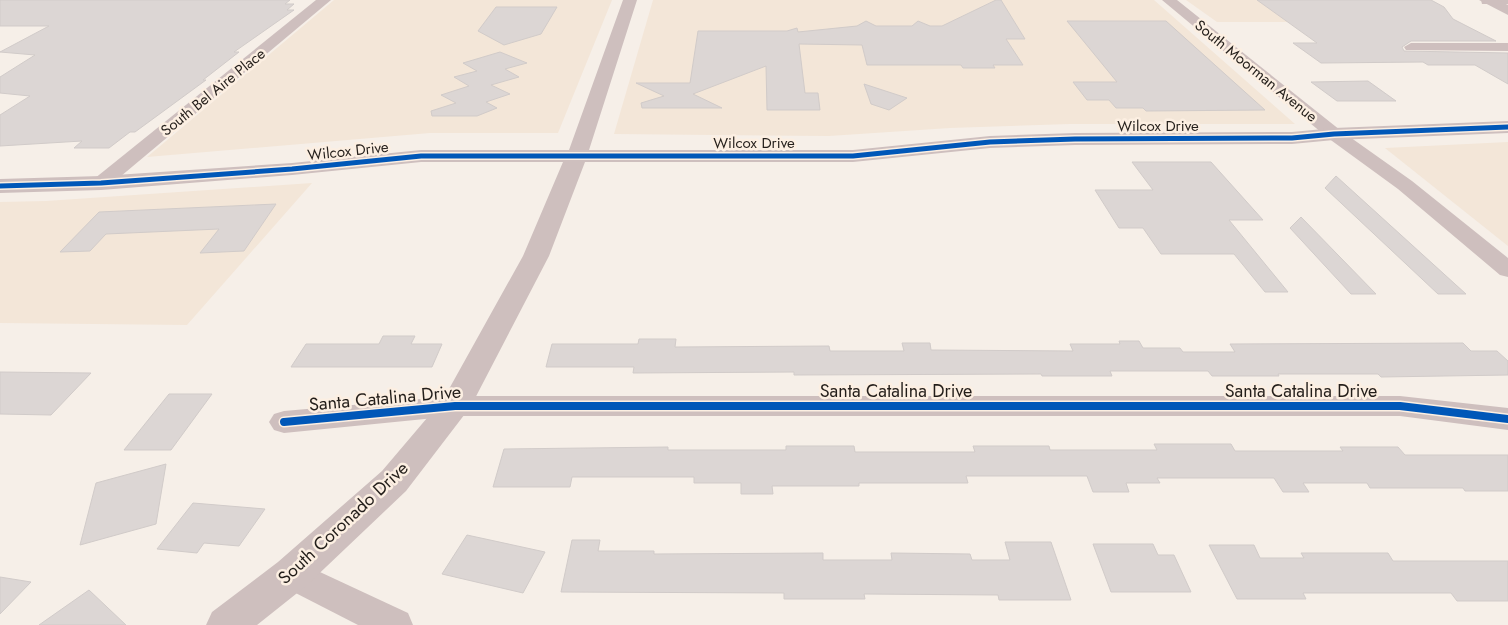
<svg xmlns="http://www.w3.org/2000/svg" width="1508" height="625" viewBox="0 0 1508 625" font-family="Jost,sans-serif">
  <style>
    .built { fill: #f3e6d8 }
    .building { fill: #dcd6d4; stroke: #d1cbc9 }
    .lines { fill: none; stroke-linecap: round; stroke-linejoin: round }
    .minor { fill: #cebfbe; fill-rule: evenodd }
    .tertiary { fill: #cebfbe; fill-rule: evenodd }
    .cycleway-far1-casing { stroke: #fcefe2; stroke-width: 8 }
    .cycleway-casing { stroke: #fcefe2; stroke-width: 11 }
    .cycleway-far1 { stroke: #0057b8; stroke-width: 5 }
    .cycleway { stroke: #0057b8; stroke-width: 8 }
    .labels { text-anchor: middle; stroke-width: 5; stroke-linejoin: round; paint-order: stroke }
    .far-street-label { font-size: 15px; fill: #231e1a; stroke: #fcefe2 }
    .street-label { font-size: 18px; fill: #231e1a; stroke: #fcefe2 }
  </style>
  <rect width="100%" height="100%" fill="#f6efe8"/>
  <g class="built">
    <path d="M334 0H612L558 133H430L147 157Z"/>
    <path d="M653 0H1154L1295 124H1070L950 128 829 136 614 134Z"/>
    <path d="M1186 0H1389L1357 22H1217Z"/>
    <path d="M1508 142V246L1385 148Z"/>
    <path d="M312 183 187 325 0 323V202L46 201Z"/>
  </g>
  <g class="building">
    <path d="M0 0H290L285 4H294L287 10H294L234 52H239L203 80H206L135 132H130L109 148H74L82 141 0 146V115L30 96 0 93V77L35 55 0 52 49 26H0Z"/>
    <path d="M996 0H1001L1025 39H1006L1023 65H993L995 68H963L961 65H867L862 45 799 44 805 93H818L820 110H767L766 66 693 94 722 108H642L641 103 664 96 636 83H690L698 31H787L797 28 798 32 857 26 866 21 876 26H912L918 21 930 26H942Z"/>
    <path d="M1257 0H1431L1444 7 1453 19 1496 41H1411L1402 47 1404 51 1508 53V84L1475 65H1428L1423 62 1321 63 1293 43H1317Z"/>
    <path d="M496 7H557L541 34 504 45 478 31Z"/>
    <path d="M1067 21H1166L1265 110 1146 111 1143 108H1116L1109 100H1087L1073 82H1117Z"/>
    <path d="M500 52 527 63 505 69 519 77 491 85 510 94 486 102 497 108 477 116H432L431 111 456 103 441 95 469 86 454 77 477 71 463 63Z"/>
    <path d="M1368 81 1396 101H1337L1311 82Z"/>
    <path d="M864 84 907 98 889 110 871 104Z"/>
    <path d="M1132 162H1211L1263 220H1229L1288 292H1265L1234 254H1161L1143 228H1119L1095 190H1153Z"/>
    <path d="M1336 176 1466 294H1438L1325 188Z"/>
    <path d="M276 204 244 251 200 253 219 229 106 234 90 251 60 252 99 212Z"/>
    <path d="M1301 217 1376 294H1351L1290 228Z"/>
    <path d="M383 336H415L411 344H442L432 367H291L306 344H379Z"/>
    <path d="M639 339H676L675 347 829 346 830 351H904L902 343H930L931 350 1073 351 1070 344H1120L1119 341H1139L1143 348H1180L1183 352H1235L1230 344 1463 343 1471 351H1497L1508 361V375L1381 377 1378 374H1278L1279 376H1212L1208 371H1110L1112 376H1042L1041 374 794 375V372L633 373 634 367H546L552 344H638Z"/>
    <path d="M0 372 91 373 51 415 0 414Z"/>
    <path d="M169 394H212L171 450H124Z"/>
    <path d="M1154 444H1231L1235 451H1343L1340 447H1398L1405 455H1508V491H1465L1463 488H1370L1367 483H1303L1309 492H1283L1274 478H1157L1160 483H1126L1129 492H1093L1087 476H966L968 483H859V486H772L773 494H741V483H694V477H572L570 487H493L504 449 668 447V450H786V446H854L855 452H975L973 446H1049L1050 450H1157Z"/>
    <path d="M166 464 156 524 80 545 96 483Z"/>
    <path d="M193 503 265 509 239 546 204 543 197 553 157 549Z"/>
    <path d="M467 535 545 552 523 593 442 574Z"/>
    <path d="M572 540H600L598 551H654V554L823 553V560H892L891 553 970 554 972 560H1010L1005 542H1051L1071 600H999L998 595 864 594 865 599H784V593L561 592Z"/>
    <path d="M1093 544H1153L1158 555H1174L1191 592H1111Z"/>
    <path d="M1209 545H1254L1260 558H1304L1301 553H1388L1393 561H1508V601H1457L1451 593H1303L1306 599H1237Z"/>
    <path d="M0 577 31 582 0 614Z"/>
    <path d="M89 590 126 625H39Z"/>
  </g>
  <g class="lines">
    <g class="minor">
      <path d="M316 0H331L108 187 101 189 94 187 91 183 94 179Z"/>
      <path d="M1162 0H1177L1340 130 1412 181 1508 258V277L1500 275 1398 189 1328 138Z"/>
      <path d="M1481 0H1508V4H1482Z"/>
      <path d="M1411 43H1508V51L1406 50 1404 47Z"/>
      <path d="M455 396H1400L1508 408V430L1400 416H455L284 433 274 430 269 422 274 414 284 411Z"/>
      <path d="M292 559 408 613 413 625H358L280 585 275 574 280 563Z"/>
    </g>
    <g class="tertiary">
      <path d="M623 0H637L589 150H853L990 136 1075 133 1292 132 1334 128 1508 121V133L1334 140 1292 144 1075 145 990 148 853 162H585L549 256 471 406 406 491 306 586 257 625H206L212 612 278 562 382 471 444 398 523 256 563 162H421L292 175 101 190 0 193V179L101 176 292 163 421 150H569Z"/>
      <path d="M1479 0H1497L1508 5V15Z"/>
    </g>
    <defs>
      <path id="cycleway-far1" d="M0 186 101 183 292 169 421 156H853L990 142 1075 139 1292 138 1334 134 1508 127"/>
      <path id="cycleway" d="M284 422 455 406H1400L1508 419"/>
    </defs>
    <use href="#cycleway-far1" class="cycleway-far1-casing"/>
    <use href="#cycleway" class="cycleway-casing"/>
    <use href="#cycleway-far1" class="cycleway-far1"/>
    <use href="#cycleway" class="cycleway"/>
  </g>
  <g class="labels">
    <g class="far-street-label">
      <text transform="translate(1256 71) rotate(39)" y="5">South Moorman Avenue</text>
      <text transform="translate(213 92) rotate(-39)" y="5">South Bel Aire Place</text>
      <text x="1158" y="131">Wilcox Drive</text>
      <text x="754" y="148">Wilcox Drive</text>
      <text transform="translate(348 151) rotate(-6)" y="5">Wilcox Drive</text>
    </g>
    <g class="street-label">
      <text x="896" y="397">Santa Catalina Drive</text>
      <text x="1301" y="397">Santa Catalina Drive</text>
      <text transform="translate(385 398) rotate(-5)" y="6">Santa Catalina Drive</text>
      <text transform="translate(343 523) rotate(-43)" y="6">South Coronado Drive</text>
    </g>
  </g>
</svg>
